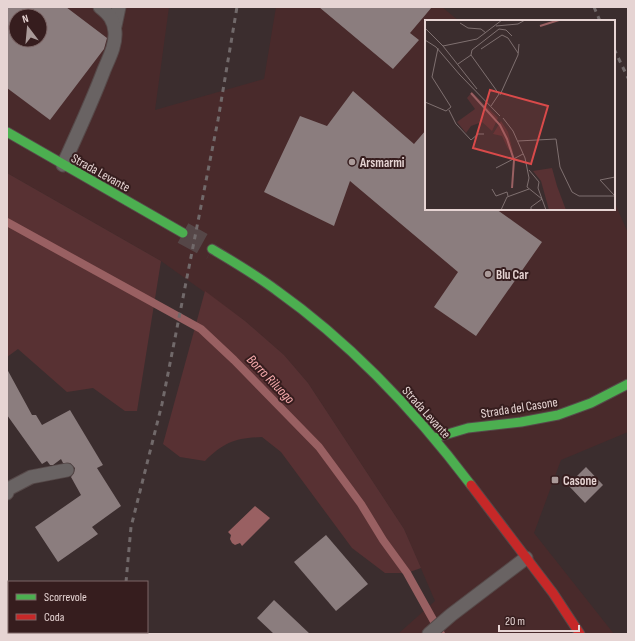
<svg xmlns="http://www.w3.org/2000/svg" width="635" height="641" viewBox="0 0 635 641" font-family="'Sofia Sans Condensed',sans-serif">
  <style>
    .built { fill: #492a2b; fill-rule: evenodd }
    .green { fill: #583133 }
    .water { fill: #996062 }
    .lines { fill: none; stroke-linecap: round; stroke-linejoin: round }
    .stream { stroke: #996062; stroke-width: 8 }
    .building { fill: #8b7d7e; fill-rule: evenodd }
    .primary-tunnel { stroke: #554647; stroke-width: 22; stroke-dasharray: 22 11; stroke-linecap: butt }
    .lane-casing { stroke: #564949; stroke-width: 15 }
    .fast-casing { stroke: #564949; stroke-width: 11 }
    .jam-casing { stroke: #564949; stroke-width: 11 }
    .lane { stroke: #696363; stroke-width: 13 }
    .fast { stroke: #4caf50; stroke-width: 9 }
    .jam { stroke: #c62828; stroke-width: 9 }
    .rail { stroke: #71696a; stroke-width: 3; stroke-dasharray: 5 5; stroke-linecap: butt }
    .poi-dot { fill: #aa9a99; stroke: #361d1e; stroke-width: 1.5 }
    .labels { text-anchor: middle; stroke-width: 4; stroke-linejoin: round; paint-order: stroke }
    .poi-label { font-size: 13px; font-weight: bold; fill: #e6d4d3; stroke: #361d1e; text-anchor: start }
    .street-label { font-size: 13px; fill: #e6d4d3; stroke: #361d1e }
    .water-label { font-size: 14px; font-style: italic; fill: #f5aaac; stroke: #361d1e }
    .inset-river { fill: none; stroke: #996062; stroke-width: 2 }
    .inset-road { fill: none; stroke: #7f7070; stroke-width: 1 }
    .view { fill: #d94a4a; fill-opacity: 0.15; stroke: #d94a4a; stroke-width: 2 }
    .inset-edge { fill: none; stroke: #e6d4d3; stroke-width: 2 }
  </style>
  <rect width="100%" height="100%" fill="#3b2d2e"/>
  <path class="built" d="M7 7H169L155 110 264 79 276 7H442L459 21H426V209H614V201L628 233V432L561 460 534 533 614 634H398L435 601 404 529 308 383 284 355 245 321 161 261 7 173ZM16 16H40V40H16Z"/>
  <g class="green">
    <path d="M7 173 161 261 137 411H125L93 388 67 392 18 349 7 357Z"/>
    <path d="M205 291 245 321 284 355 308 383 404 529 421 568 407 573H385L352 548 281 452 262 437C236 438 224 442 205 461L180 457 163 444Z"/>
  </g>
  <path class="water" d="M255 506 270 518 242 546 240 543 235 545 232 543 230 539 231 535 228 532Z"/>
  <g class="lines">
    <path class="stream" d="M7 222 201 329 234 360 319 447 361 504 383 540 407 573 441 634"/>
  </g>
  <g class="building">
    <path d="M7 7H66L107 38 104 49 50 120 7 88ZM16 16H40V40H16Z"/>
    <path d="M319 7H432L410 33 419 40 393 69Z"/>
    <path d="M353 91 414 144 426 130V209H496L542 242 476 336 434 307 458 272 350 181 334 226 264 192 300 116 327 126Z"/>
    <path d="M7 369 32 415H36L42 425 70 410 103 465 97 468 121 506 92 527 98 534 58 562 35 527 81 495 71 477 74 473 75 468 70 463H63L61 459 53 465H50L47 461 42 464 7 415Z"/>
    <path d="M586 467 603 485 585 503 568 485Z"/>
    <path d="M326 535 368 584 336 611 294 562Z"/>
    <path d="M274 600 310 634H274L257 618Z"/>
  </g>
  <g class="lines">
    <path class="primary-tunnel" d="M183 233 212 249"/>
    <defs>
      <g id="lane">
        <path d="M115 26 119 7"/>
        <path d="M63 165C77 134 92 102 104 70 109 58 116 45 115 32 114 20 109 14 100 7"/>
        <path d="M7 493 8 489 31 477 67 470"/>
        <path d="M429 634 451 615 526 558"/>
      </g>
      <g id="fast">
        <path d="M7 132 183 233"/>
        <path d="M212 249C234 262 256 275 276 290 352 344 415 411 471 485"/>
        <path d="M434 438 468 428 521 422 558 415 591 403 628 384"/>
      </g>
      <path id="jam" d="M471 485 553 593 580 634"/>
    </defs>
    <use href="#lane" class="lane-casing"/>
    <use href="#fast" class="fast-casing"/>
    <use href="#jam" class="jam-casing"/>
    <use href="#lane" class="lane"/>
    <use href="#fast" class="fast"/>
    <use href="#jam" class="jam"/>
    <g class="rail">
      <path d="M594 7 600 21"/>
      <path d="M614 49 628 78"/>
      <path d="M126 582 131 527 162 404 218 120 237 7"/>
      <path d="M122 634 123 632"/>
    </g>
  </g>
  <g class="poi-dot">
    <circle cx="352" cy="162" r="4"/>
    <circle cx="488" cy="274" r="4"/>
    <rect x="551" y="476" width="8" height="8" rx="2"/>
  </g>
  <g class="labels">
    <g class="poi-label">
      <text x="360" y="167">Arsmarmi</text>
      <text x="496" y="279">Blu Car</text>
      <text x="563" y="485">Casone</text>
    </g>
    <g class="street-label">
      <text transform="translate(101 172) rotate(29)" y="5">Strada Levante</text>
      <text transform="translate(519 407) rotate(-9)" y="5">Strada del Casone</text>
      <text transform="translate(427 412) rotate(48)" y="5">Strada Levante</text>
    </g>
    <g class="water-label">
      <text transform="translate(271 379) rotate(46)" y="5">Borro Riluogo</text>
    </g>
  </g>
  <g transform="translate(425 20)">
    <rect width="190" height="190" fill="#3b2d2e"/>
    <path d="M47 72 73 98 67 111 57 102 46 106 41 113 32 102 50 89 42 78ZM76 101 83 112 88 132 83 129 77 116 68 114ZM127 148 132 166 141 190H124L116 161 108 151Z" fill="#583133"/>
    <path class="inset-river" d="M115 6 134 0M46 73 75 105 82 119 89 140 87 168"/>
    <path class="inset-road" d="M35 3 43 8 56 9 61 13M71 6 93 4 100 0M0 8 18 26 52 69M0 20 11 27 35 55 75 96M18 26 52 19 77 0M56 29 77 15 83 18 93 33M46 35 47 30 74 9 81 10 87 16M33 44 46 35 74 74 66 86M75 75 93 35 94 24M0 82 21 91 26 87 7 57 13 28M24 90 31 104 46 120 53 114H59M78 98 88 111 100 138 104 158 102 167 117 179M93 121 131 119 135 147 147 172 154 176H190M71 148 98 134M104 150 114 162 113 168 121 190M67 169 71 176 82 172 83 176M189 175 175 160 190 157M76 190 82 177 104 169M106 190V187L117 179"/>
    <path class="view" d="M65 70 123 86 106 144 48 128Z"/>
    <rect width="190" height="190" class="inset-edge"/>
  </g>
  <rect width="635" height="641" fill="none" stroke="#e6d4d3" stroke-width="16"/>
  <rect x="8" y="581" width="140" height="52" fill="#361d1e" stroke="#7c6666"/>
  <rect x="16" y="594" width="20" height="6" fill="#4caf50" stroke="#7c6666"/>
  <text x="44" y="601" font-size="12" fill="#e6d4d3">Scorrevole</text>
  <rect x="16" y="614" width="20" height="6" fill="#c62828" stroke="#7c6666"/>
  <text x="44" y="621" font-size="12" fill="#e6d4d3">Coda</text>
  <g transform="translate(28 28) rotate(344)"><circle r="19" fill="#361d1e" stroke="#7c6666"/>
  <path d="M0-3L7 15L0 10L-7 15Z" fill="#aa9a99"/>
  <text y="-6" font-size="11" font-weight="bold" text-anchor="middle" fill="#e6d4d3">N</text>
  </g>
  <path d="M499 625v6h80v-6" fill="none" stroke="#e6d4d3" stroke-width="2"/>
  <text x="505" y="625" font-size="12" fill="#e6d4d3" stroke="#361d1e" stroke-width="3" paint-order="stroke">20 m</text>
</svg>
